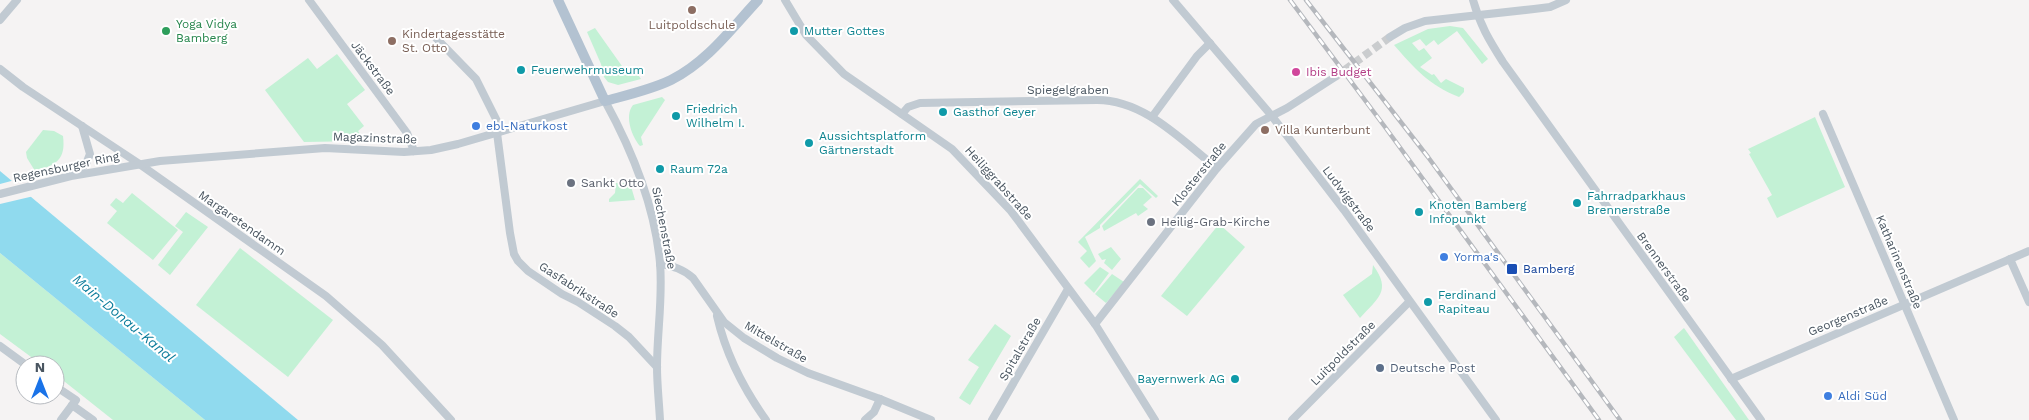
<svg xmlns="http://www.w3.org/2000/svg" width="2029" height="420" viewBox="0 0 2029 420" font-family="'Work Sans',sans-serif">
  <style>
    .green { fill: #c3f1d5 }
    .water { fill: #90daee }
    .pier { fill: #f5f3f3 }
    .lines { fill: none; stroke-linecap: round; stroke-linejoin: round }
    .minor-tunnel { stroke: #caccce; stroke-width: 8; stroke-dasharray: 8 4; stroke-linecap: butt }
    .minor { stroke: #c1cad2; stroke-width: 8 }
    .major { stroke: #b3c2d1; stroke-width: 10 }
    .rail-casing { stroke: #b5b8bd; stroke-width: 4.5 }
    .rail { stroke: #fff; stroke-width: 2.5; stroke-dasharray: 8; stroke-linecap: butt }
    .education-dot { fill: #8d6e63; stroke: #fff; stroke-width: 2 }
    .leisure-dot { fill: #2e9e5b; stroke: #fff; stroke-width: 2 }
    .culture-dot { fill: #0f9aa8; stroke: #fff; stroke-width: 2 }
    .hotel-dot { fill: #d1479c; stroke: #fff; stroke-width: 2 }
    .shop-dot { fill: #3f7fe0; stroke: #fff; stroke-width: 2 }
    .worship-dot { fill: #6b7280; stroke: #fff; stroke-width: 2 }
    .transit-dot { fill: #1a4fb4; stroke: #fff; stroke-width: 2 }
    .service-dot { fill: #5c6f8a; stroke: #fff; stroke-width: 2 }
    .labels { text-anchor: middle; stroke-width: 4; stroke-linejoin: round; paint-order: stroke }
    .leisure-label { font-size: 12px; fill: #27864d; stroke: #fff; text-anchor: start }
    .education-label { font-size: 12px; fill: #785e54; stroke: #fff; text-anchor: start }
    .culture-label { font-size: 12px; fill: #0d838f; stroke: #fff; text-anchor: start }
    .street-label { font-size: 12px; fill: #4a5661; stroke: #fff }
    .hotel-label { font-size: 12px; fill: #b23c85; stroke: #fff; text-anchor: start }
    .shop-label { font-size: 12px; fill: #366cbe; stroke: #fff; text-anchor: start }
    .worship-label { font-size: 12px; fill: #5b616d; stroke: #fff; text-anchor: start }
    .transit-label { font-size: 12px; fill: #164399; stroke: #fff; text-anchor: start }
    .service-label { font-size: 12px; fill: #4e5e75; stroke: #fff; text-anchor: start }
    .water-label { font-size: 14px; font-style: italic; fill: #0c7c9b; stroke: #fff }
  </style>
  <rect width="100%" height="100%" fill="#f5f3f3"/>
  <g class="green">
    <path d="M1450 26 1463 28 1488 59 1482 64 1457 31 1438 45 1434 40 1426 46 1420 39 1412 43 1419 51 1424 48 1432 58 1420 67 1432 75 1434 74 1441 83 1446 79 1464 88V92L1459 97C1430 86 1413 67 1394 45L1428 29Z"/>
    <path d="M595 28 629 76 636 72 641 79 618 85 608 82 604 77 601 64 587 32Z"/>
    <path d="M337 54 365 90 347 104 364 126 358 131 363 138V141L304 142 265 90 308 58 317 69Z"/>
    <path d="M662 97 665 100 641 137 643 145 640 146C632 137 624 116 633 105Z"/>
    <path d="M1815 117 1845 187 1777 218 1767 198 1772 195 1749 154 1751 153 1748 149Z"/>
    <path d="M43 130 54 131 63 136C66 160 56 165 35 171L27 158 26 152Z"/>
    <path d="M1140 179 1158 196 1156 198 1140 184 1100 225V228L1085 237 1096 261 1089 268 1080 258 1087 251 1078 242Z"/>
    <path d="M616 183H630L635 200 609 202V199L615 193Z"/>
    <path d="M1138 188H1143L1152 197 1143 205 1148 209 1138 216 1136 213 1104 231 1102 226Z"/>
    <path d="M132 193 178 230 153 260 107 223 117 211 110 205 116 198 123 203Z"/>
    <path d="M186 212 208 227 170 275 158 265 183 232 175 226Z"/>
    <path d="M1219 224 1245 247 1187 316 1161 296Z"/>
    <path d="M1111 247 1121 259 1112 270 1104 263 1106 259 1102 260 1098 254Z"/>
    <path d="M240 248 333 320 288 377 196 305Z"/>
    <path d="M0 253 205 420H113L55 374V365H42L0 334Z"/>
    <path d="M1373 265C1392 291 1378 298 1360 318L1343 295 1372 274Z"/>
    <path d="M1100 267 1109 273 1094 293 1084 283Z"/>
    <path d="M1112 274 1124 282 1106 303 1095 294Z"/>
    <path d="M995 324 1011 336 970 405 959 398 979 367 968 360Z"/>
    <path d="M1684 328 1749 420H1736L1674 337Z"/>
  </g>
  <path class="water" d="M0 171 298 420H205L0 253Z"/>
  <path class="pier" d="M15 180 34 196 0 204V184Z"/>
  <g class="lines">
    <path class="minor-tunnel" d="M1335 77 1390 37"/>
    <g class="minor">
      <path d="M309 0 407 133 414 151"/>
      <path d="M785 0 806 35 844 74 952 149 1011 211 1095 324 1155 420"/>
      <path d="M1173 0 1271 115 1344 210 1496 420"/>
      <path d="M1473 0C1480 25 1489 40 1503 62L1761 420"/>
      <path d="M0 20 17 0"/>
      <path d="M1390 37 1405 28 1425 21 1534 9 1550 7 1566 0"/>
      <path d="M436 38 476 79 502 131"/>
      <path d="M0 69 23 87 138 163 326 296 382 345 451 420"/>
      <path d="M902 114 908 107 920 103 1097 100C1145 100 1182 141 1217 168"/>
      <path d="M1823 114 1954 420"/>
      <path d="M1152 117 1197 56 1210 43"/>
      <path d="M497 133 510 233 514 254 518 261 528 271 562 294 578 302 615 326 629 337 657 367"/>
      <path d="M74 173 86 164 90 154 82 126"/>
      <path d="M0 194 71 176 160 161 325 148 404 152 431 150 458 144 605 101C633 152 655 206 660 263 663 298 657 332 657 367 657 384 659 402 660 420"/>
      <path d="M2010 259 2029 302"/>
      <path d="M660 264C673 266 683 269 693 278L724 322 744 338 777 358 808 373 880 399 931 420"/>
      <path d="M717 316C726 355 743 388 766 420"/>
      <path d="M1095 324 1217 168 1256 124 1287 108 1335 77"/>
      <path d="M0 346 26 365"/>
      <path d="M1731 379 2029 251"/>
      <path d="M55 386 76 400 61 420"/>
      <path d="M72 405 93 420"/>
      <path d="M865 420 874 412 880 399"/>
      <path d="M992 420 1068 289"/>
      <path d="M1292 420 1409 302"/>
    </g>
    <path class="major" d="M558 0 605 101C627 95 650 90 671 80 707 62 731 29 758 0"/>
    <defs>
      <g id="rail">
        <path d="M1290 0 1385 127 1599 420"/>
        <path d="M1306 0 1428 157 1620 420"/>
      </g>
    </defs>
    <use href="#rail" class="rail-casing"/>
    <use href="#rail" class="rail"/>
  </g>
  <g class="education-dot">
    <circle cx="692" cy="10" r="5"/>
    <circle cx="392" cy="41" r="5"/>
    <circle cx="1265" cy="130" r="5"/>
  </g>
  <circle class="leisure-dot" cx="166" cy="31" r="5"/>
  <g class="culture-dot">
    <circle cx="794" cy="31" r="5"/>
    <circle cx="521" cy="70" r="5"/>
    <circle cx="943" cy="112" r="5"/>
    <circle cx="676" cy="116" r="5"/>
    <circle cx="809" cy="143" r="5"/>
    <circle cx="660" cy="169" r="5"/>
    <circle cx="1577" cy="203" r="5"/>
    <circle cx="1419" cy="212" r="5"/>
    <circle cx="1428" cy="302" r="5"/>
    <circle cx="1235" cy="379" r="5"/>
  </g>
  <circle class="hotel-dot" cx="1296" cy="72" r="5"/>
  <g class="shop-dot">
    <circle cx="476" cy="126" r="5"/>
    <circle cx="1444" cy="257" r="5"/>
    <circle cx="1828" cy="396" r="5"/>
  </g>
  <g class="worship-dot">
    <circle cx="571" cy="183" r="5"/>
    <circle cx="1151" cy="222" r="5"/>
  </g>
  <rect class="transit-dot" x="1506" y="263" width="12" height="12" rx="2.5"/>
  <circle class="service-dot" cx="1380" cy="368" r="5"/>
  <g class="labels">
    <g class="leisure-label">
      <text x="176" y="28">Yoga Vidya<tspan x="176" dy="14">Bamberg</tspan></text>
    </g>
    <g class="education-label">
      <text x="692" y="29" text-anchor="middle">Luitpoldschule</text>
      <text x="402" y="38">Kindertagesstätte<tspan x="402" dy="14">St. Otto</tspan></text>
      <text x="1275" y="134">Villa Kunterbunt</text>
    </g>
    <g class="culture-label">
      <text x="804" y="35">Mutter Gottes</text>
      <text x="531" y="74">Feuerwehrmuseum</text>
      <text x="686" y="113">Friedrich<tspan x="686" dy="14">Wilhelm I.</tspan></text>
      <text x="953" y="116">Gasthof Geyer</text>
      <text x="819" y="140">Aussichtsplatform<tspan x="819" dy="14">Gärtnerstadt</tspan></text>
      <text x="670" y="173">Raum 72a</text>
      <text x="1587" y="200">Fahrradparkhaus<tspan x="1587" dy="14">Brennerstraße</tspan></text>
      <text x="1429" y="209">Knoten Bamberg<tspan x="1429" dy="14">Infopunkt</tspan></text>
      <text x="1438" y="299">Ferdinand<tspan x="1438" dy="14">Rapiteau</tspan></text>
      <text x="1225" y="383" text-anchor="end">Bayernwerk AG</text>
    </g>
    <g class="street-label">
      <text transform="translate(373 68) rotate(53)" y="4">Jäckstraße</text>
      <text x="1068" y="94">Spiegelgraben</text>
      <text transform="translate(375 138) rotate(2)" y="4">Magazinstraße</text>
      <text transform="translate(66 167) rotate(-12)" y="4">Regensburger Ring</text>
      <text transform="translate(1199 174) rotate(-51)" y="4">Klosterstraße</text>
      <text transform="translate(999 183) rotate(48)" y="4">Heiliggrabstraße</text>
      <text transform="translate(1349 199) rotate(53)" y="4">Ludwigstraße</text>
      <text transform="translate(242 223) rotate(35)" y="4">Margaretendamm</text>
      <text transform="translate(664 228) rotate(79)" y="4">Siechenstraße</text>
      <text transform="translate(1899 262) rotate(67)" y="4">Katharinenstraße</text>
      <text transform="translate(1664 267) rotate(54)" y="4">Brennerstraße</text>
      <text transform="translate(579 290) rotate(33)" y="4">Gasfabrikstraße</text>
      <text transform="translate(1848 316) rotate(-23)" y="4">Georgenstraße</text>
      <text transform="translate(776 342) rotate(30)" y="4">Mittelstraße</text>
      <text transform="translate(1020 349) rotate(-60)" y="4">Spitalstraße</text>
      <text transform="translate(1343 353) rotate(-45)" y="4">Luitpoldstraße</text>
    </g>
    <g class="hotel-label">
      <text x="1306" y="76">Ibis Budget</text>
    </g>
    <g class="shop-label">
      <text x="486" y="130">ebl-Naturkost</text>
      <text x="1454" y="261">Yorma's</text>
      <text x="1838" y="400">Aldi Süd</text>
    </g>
    <g class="worship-label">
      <text x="581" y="187">Sankt Otto</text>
      <text x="1161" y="226">Heilig-Grab-Kirche</text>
    </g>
    <g class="transit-label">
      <text x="1523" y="273">Bamberg</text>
    </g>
    <g class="service-label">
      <text x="1390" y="372">Deutsche Post</text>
    </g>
    <g class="water-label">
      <text transform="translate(124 318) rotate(40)" y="5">Main-Donau-Kanal</text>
    </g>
  </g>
  <g transform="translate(40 380)"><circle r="24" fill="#ffffff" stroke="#b7bbc0"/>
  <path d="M0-4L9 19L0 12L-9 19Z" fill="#1a73e8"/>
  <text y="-8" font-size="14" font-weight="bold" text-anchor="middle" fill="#4a5661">N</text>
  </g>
</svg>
